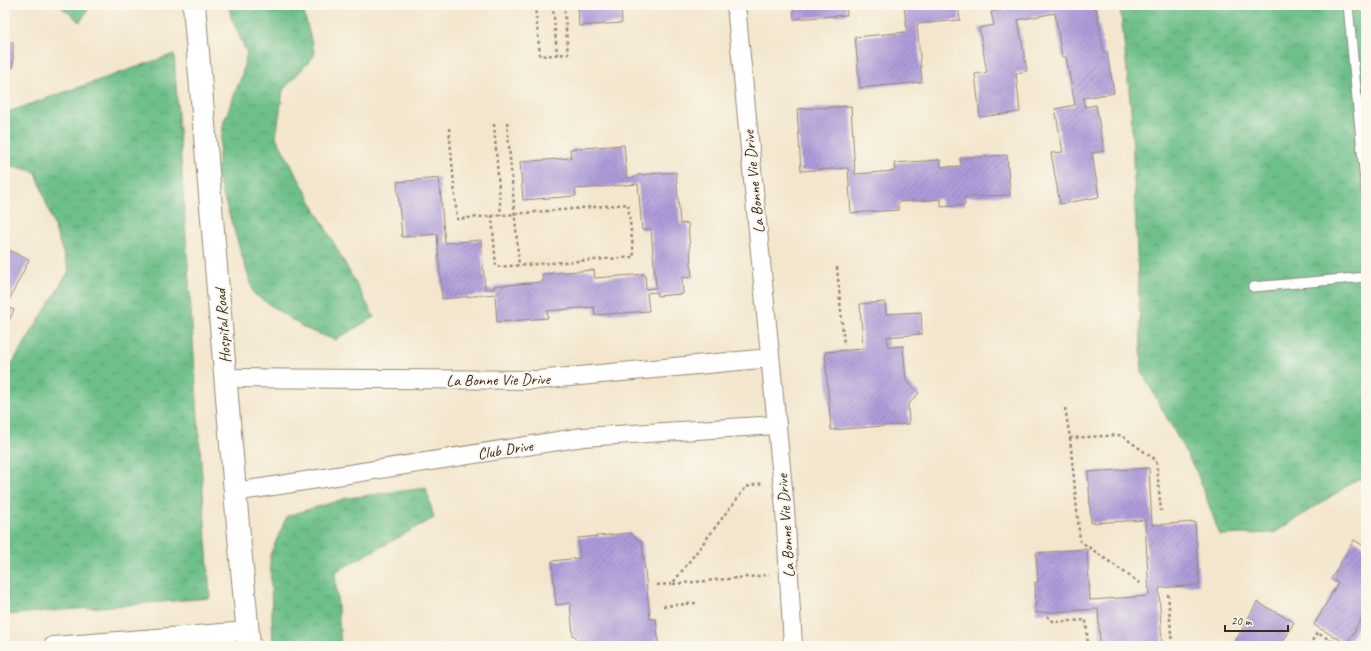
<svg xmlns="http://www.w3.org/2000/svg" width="1371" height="651" viewBox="0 0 1371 651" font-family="Caveat,sans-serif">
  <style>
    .forest { fill: url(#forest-crowns); stroke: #547454 }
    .building { fill: url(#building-hatch) }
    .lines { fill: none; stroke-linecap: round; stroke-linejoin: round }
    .service-casing { stroke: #978876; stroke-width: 11 }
    .minor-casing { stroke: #978876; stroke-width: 20 }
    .tertiary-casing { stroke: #978876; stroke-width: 24 }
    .path { stroke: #978876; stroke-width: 2.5; stroke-dasharray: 3 3; stroke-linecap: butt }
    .service { stroke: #fff; stroke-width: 9 }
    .minor { stroke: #fff; stroke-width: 18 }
    .tertiary { stroke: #fff; stroke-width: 22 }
    .labels { text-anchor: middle; stroke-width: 4; stroke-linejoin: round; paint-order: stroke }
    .street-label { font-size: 16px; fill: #3b2a1e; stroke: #fbf7ec }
  </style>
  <defs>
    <pattern id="forest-crowns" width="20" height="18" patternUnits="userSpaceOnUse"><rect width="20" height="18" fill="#6ebf8b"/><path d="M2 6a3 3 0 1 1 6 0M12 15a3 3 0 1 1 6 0" fill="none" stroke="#5c9b71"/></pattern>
    <pattern id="building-hatch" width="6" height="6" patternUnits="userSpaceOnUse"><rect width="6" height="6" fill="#ae9bda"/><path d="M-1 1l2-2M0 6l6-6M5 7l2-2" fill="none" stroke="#8f7fb0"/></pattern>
  </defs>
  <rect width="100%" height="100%" fill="#fbf7ec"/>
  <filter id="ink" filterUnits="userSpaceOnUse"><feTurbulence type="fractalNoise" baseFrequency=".025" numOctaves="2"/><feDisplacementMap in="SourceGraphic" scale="8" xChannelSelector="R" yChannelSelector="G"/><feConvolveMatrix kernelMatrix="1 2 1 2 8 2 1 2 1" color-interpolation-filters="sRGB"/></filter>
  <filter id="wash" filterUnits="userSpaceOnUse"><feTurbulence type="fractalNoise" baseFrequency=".012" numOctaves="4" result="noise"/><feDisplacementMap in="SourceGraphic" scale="16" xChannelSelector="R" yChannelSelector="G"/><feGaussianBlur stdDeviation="0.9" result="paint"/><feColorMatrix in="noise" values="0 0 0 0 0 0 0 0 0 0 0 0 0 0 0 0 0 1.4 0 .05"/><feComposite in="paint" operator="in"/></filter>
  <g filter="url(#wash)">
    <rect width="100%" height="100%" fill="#f3e6cd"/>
    <g class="forest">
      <path d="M59 5H91L80 22Z"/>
      <path d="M229 5H302L315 55 283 90 276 137 374 317 335 340 304 328 254 294 216 173 224 121 241 78 247 53 231 17Z"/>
      <path d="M1120 5H1366V480L1358 479 1274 533 1220 535 1197 473 1142 372 1131 109Z"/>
      <path d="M174 54 210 598 5 615V375L69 271 36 172 5 164V113Z"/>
      <path d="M426 488 434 518 335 572 341 646H273L270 555 287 516 347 498Z"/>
    </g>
    <g id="blocks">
      <g class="building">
        <path d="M578 5H621L622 23 579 26Z"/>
        <path d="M793 5H846L847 15 794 19Z"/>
        <path d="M904 5H958L960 20 917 24 922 82 860 88 855 37 907 32Z"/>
        <path d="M1029 5H1092V8H1096L1104 53H1107L1114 93 1083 98 1085 107 1096 105 1104 151 1092 153 1099 197 1060 204 1051 153 1063 152 1055 109 1075 105 1066 57H1062L1055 13 1018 20 1027 71 1016 73 1020 112 980 117 975 74 987 72 979 28 994 25 991 12Z"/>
        <rect x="5" y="42" width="8" height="25"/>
        <path d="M851 106 855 174 895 171 894 163 940 160 941 167 961 166 960 158 1007 155 1010 195 964 197 965 205 941 207V199L898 202V210L851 213 848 168 801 171 797 109Z"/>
        <path d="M624 145 627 178 637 177V175L676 172 680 224 688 223 692 277 682 278 683 294 657 296V292L647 293 649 311 595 315 594 307 547 311 548 318 497 322 495 294 442 299 437 234 402 237 397 182 439 178 445 243 481 240 485 289H494V286L543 282 542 274 594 270 595 278 645 274 646 289 656 288 651 229 642 230 638 184 575 189 576 196 523 200 520 162 571 158 570 149Z"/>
        <path d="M5 248 29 260 6 306 14 310 5 329Z"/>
        <path d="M885 302 886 314 921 312 922 334 887 337 888 347 903 346 906 380 919 393 908 405 909 424 831 430 825 352 863 349 860 304Z"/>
        <path d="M1149 468 1152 525 1195 522 1199 585 1159 588 1162 646H1100L1098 609 1036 613 1035 582H1038L1036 553 1087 549 1090 600 1149 596 1145 520 1091 523 1088 472Z"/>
        <path d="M630 533 642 542 650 619H656L659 646H587L573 635 570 603 556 605 552 561 580 558 578 538Z"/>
        <path d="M1354 540 1366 547V610L1347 644 1314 625 1338 583 1331 579Z"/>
        <path d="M1257 602 1294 622 1281 646H1242L1235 642Z"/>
      </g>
    </g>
  </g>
  <g filter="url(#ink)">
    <use href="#blocks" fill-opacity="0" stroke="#978876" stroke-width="1"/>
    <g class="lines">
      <defs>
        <g id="service">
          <path d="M1348 5 1366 192"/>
          <path d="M1253 287 1366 277"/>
        </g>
        <g id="minor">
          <path d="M736 5 785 509 793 646"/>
          <path d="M226 378 537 380 770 358"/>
          <path d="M235 492 583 437 777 425"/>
          <path d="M53 646 248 631"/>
        </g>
        <path id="tertiary" d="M194 5 235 492 249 646"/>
      </defs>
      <use href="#service" class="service-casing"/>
      <use href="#minor" class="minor-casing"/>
      <use href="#tertiary" class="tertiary-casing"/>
      <g class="path">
        <path d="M535 5 540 56 568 54 564 5"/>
        <path d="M553 5 557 55"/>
        <path d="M507 122 519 265"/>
        <path d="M494 124 501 216"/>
        <path d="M449 128 457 219 628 204 634 257 496 267 492 216"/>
        <path d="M837 267 844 345"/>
        <path d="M1065 408 1070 438 1121 435 1156 460 1161 511"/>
        <path d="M1070 438 1080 541 1141 584"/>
        <path d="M673 584 769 575"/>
        <path d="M657 585 672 584 746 487 762 483"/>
        <path d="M1168 594 1172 646"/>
        <path d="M663 606 697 603"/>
        <path d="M1047 616 1054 622 1086 620 1088 646"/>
        <path d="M1309 646 1317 633 1342 646"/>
        <path d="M1364 646 1366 642"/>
      </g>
      <use href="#service" class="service"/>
      <use href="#minor" class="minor"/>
      <use href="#tertiary" class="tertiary"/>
    </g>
  </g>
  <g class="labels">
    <g class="street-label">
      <text transform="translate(753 182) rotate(-96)" y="6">La Bonne Vie Drive</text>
      <text transform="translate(222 326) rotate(-94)" y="6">Hospital Road</text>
      <text transform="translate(498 379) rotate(-1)" y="6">La Bonne Vie Drive</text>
      <text transform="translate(505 449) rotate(-9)" y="6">Club Drive</text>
      <text transform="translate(785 526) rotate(-94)" y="6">La Bonne Vie Drive</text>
    </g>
  </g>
  <rect width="1371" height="651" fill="none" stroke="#fbf7ec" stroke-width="20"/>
  <path d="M1225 625v6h63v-6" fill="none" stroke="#3b2a1e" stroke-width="2"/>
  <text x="1231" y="625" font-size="12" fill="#3b2a1e" stroke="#fbf7ec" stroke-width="3" paint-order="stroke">20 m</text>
</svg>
